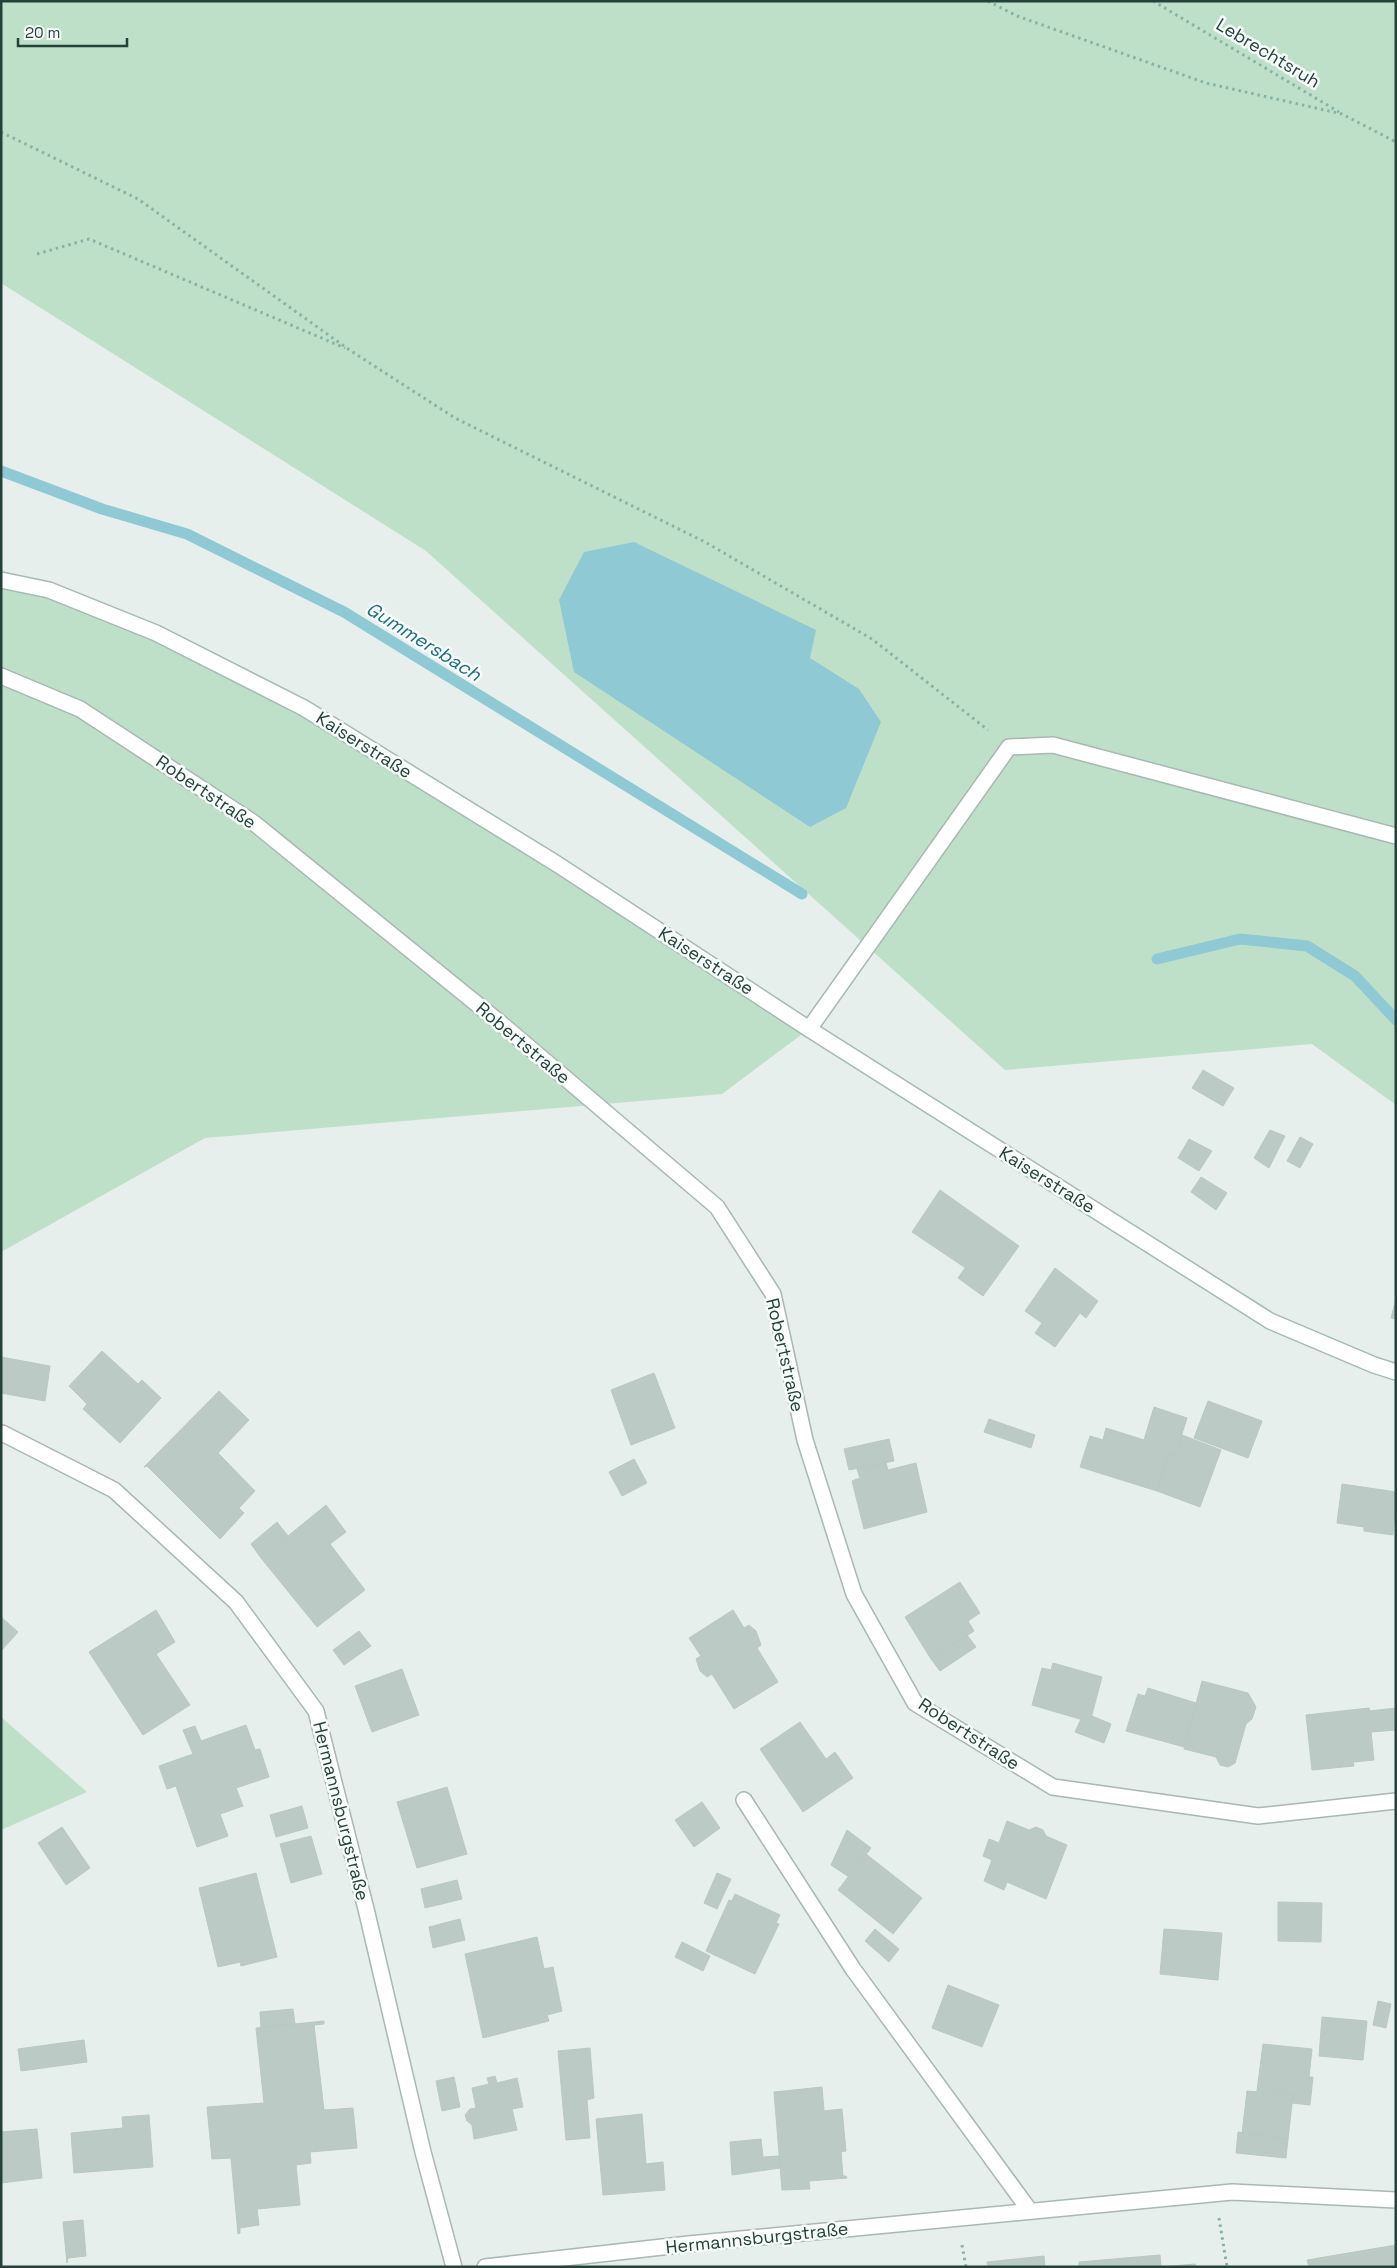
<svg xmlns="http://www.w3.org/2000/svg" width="1397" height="2268" viewBox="0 0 1397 2268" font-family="'Space Grotesk',sans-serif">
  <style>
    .green { fill: #bfe0c8 }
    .water { fill: #8ec9d4 }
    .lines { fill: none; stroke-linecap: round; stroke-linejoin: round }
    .stream { stroke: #8ec9d4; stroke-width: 11 }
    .building { fill: #bbcac4; stroke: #b8c9c2 }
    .street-casing { stroke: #a8b8b2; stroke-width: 18 }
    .secondary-casing { stroke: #a4bbb3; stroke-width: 18 }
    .path { stroke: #86b3a5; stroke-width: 3; stroke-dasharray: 2.5 4; stroke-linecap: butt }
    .street { stroke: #fff; stroke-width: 15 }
    .secondary { stroke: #fff; stroke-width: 15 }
    .labels { text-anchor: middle; stroke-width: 5; stroke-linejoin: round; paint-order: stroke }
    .street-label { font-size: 18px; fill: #24423a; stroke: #f7fbf9 }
    .water-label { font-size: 19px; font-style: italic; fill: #1c6f80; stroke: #f7fbf9 }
  </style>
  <rect width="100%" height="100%" fill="#e6efeb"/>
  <g class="green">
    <path d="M1 1H1396V1105L1312 1044 1005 1070 426 551 1 283Z"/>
    <path d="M1 580 49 590 304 708 809 1029 722 1094 205 1138 1 1252Z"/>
    <path d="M1 1717 87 1792 1 1830Z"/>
  </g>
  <path class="water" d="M634 542 816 630 810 658 859 689 881 722 846 808 810 827 574 672 559 600 584 552Z"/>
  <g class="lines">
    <g class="stream">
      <path d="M1 471 102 509 187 534 344 612 802 894"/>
      <path d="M1157 959 1240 939 1307 946 1355 976 1396 1020"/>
    </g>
  </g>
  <g class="building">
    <path d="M1203 1070 1234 1088 1223 1106 1192 1088Z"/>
    <path d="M1270 1130 1285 1136 1269 1168 1254 1158Z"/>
    <path d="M1300 1137 1313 1144 1300 1168 1287 1161Z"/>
    <path d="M1189 1139 1212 1151 1199 1171 1178 1158Z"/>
    <path d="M1201 1177 1227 1193 1216 1210 1191 1192Z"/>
    <path d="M940 1190 1019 1246 991 1285 912 1232Z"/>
    <path d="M965 1268 991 1285 983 1296 958 1278Z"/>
    <path d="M1055 1268 1098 1301 1086 1318 1080 1313 1055 1347 1035 1333 1042 1323 1025 1311Z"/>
    <path d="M1396 1299V1319L1391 1318Z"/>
    <path d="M102 1351 138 1384 142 1380 161 1398 120 1443 83 1409 87 1404 69 1386Z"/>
    <path d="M1 1357 50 1366 45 1401 1 1393Z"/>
    <path d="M654 1373 675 1428 631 1445 611 1390Z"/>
    <path d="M219 1391 249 1420 218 1453 255 1491 239 1508 244 1513 220 1539 147 1466 144 1467Z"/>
    <path d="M1208 1401 1262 1421 1248 1458 1194 1438Z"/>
    <path d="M1154 1407 1187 1418 1175 1456 1168 1454 1157 1491 1080 1467 1090 1436 1103 1440 1106 1428 1144 1440Z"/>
    <path d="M989 1419 1035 1435 1031 1448 984 1432Z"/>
    <path d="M1182 1435 1221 1450 1200 1507 1157 1491 1168 1454 1175 1456Z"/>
    <path d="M889 1439 894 1461 849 1470 844 1449Z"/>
    <path d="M634 1459 647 1483 622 1496 609 1472Z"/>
    <path d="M886 1463 888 1470 916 1463 927 1512 864 1529 852 1481 860 1478 857 1469Z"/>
    <path d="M1342 1484 1396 1492 1393 1535 1364 1531V1527L1337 1523Z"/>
    <path d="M326 1505 346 1532 330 1544 365 1590 317 1627 261 1558Z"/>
    <path d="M277 1522 288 1536 261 1558 251 1544Z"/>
    <path d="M960 1582 980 1613 968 1621 974 1631 931 1659 905 1617Z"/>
    <path d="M156 1610 175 1642 156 1654 190 1705 143 1735 89 1652Z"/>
    <path d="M733 1610 744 1628 749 1625 756 1631 761 1645 757 1648 778 1682 734 1709 712 1674 707 1677 700 1671 696 1659 701 1656 689 1638Z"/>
    <path d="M1 1617 18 1632 1 1651Z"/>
    <path d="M359 1631 371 1646 344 1665 333 1650Z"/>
    <path d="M967 1635 976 1647 940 1671 931 1659Z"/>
    <path d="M1053 1663 1102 1677 1090 1722 1032 1705 1042 1668 1051 1670Z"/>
    <path d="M402 1669 419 1715 372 1732 355 1686Z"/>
    <path d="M1202 1681 1248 1693 1256 1707 1252 1719 1246 1724 1235 1763 1228 1767 1220 1765 1216 1757 1184 1749Z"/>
    <path d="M1148 1688 1196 1703 1184 1747 1126 1731 1138 1694 1145 1696Z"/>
    <path d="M1369 1708 1370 1711 1396 1708V1730L1371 1732 1374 1760 1353 1762 1354 1766 1312 1770 1306 1715Z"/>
    <path d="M1092 1716 1111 1724 1104 1743 1075 1732 1081 1719 1090 1722Z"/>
    <path d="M800 1722 826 1759 835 1752 853 1778 803 1812 760 1749Z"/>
    <path d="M246 1725 255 1750 260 1749 269 1777 236 1788 243 1806 220 1814 228 1836 197 1847 176 1786 167 1789 159 1766 193 1754 183 1730 195 1726 201 1741Z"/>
    <path d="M447 1787 467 1854 417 1868 397 1802Z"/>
    <path d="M702 1802 720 1828 694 1847 675 1820Z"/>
    <path d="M302 1806 308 1828 276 1837 270 1815Z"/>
    <path d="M1007 1821 1029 1830 1036 1827 1043 1830 1046 1836 1067 1845 1046 1899 1007 1882 1004 1890 984 1881 992 1860 983 1856 989 1839 999 1843Z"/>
    <path d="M62 1827 90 1868 66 1885 38 1843Z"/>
    <path d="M847 1830 871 1848 849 1877 831 1865Z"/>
    <path d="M311 1836 322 1874 291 1883 280 1844Z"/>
    <path d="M866 1854 922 1898 893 1934 838 1890Z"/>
    <path d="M256 1873 277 1957 241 1966 240 1962 218 1967 199 1888Z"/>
    <path d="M717 1873 731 1879 717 1909 704 1903Z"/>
    <path d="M457 1880 462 1899 425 1908 421 1889Z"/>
    <path d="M735 1894 780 1915 776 1923 779 1924 755 1974 706 1951 729 1900 732 1901Z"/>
    <path d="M1278 1902 1322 1903 1321 1942 1278 1941Z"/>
    <path d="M460 1919 465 1940 433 1948 429 1927Z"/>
    <path d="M875 1929 899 1949 889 1962 865 1941Z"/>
    <path d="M1164 1929 1222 1933 1218 1980 1160 1974Z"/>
    <path d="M537 1937 544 1969 553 1967 562 2011 547 2015 549 2021 483 2038 465 1954Z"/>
    <path d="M682 1942 710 1956 703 1971 675 1957Z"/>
    <path d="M948 1985 999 2005 982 2047 932 2028Z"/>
    <path d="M1378 2001 1391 2004 1386 2028 1373 2025Z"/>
    <path d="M293 2009 295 2024 261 2028 260 2012Z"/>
    <path d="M1322 2017 1367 2021 1363 2060 1319 2056Z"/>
    <path d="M324 2021V2024L314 2025 324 2110 353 2108 357 2148 310 2152 311 2163 296 2165 300 2205 257 2209 259 2225 240 2228V2233L238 2234 231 2158 212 2159 207 2107 264 2103 256 2028Z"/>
    <path d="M84 2040 87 2062 21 2071 18 2049Z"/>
    <path d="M1263 2044 1312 2049 1309 2077H1313L1310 2105 1292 2103 1293 2095 1257 2091Z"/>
    <path d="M590 2048 594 2098 587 2100 590 2138 566 2140 558 2051Z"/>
    <path d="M495 2076 497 2083 517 2078 523 2107 512 2109 517 2130 474 2139 472 2125 467 2121 465 2115 470 2109 476 2108 472 2088 489 2084 487 2078Z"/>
    <path d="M454 2077 460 2107 442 2111 436 2081Z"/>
    <path d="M822 2087 824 2111 842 2109 846 2151 841 2152 843 2176H846L847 2178 809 2181 810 2189 782 2190 774 2092Z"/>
    <path d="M1247 2091 1293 2095 1288 2139 1242 2134Z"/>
    <path d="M642 2114 646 2164 663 2162 665 2190 603 2195 596 2119Z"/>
    <path d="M149 2115 153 2167 74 2173 71 2133 123 2128 122 2117Z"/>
    <path d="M37 2129 42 2178 1 2183V2132Z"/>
    <path d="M1238 2132 1288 2139 1286 2158 1236 2153Z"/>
    <path d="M761 2139 763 2157 779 2156 780 2168 732 2175 730 2142Z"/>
    <path d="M83 2220 86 2256 68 2258 67 2263 63 2222Z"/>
    <path d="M1396 2245V2267H1309L1307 2260Z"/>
    <path d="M1160 2255 1161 2267H1079V2262Z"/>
    <path d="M1044 2256 1045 2267H988L987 2262Z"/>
    <path d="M1195 2264 1196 2267H1161Z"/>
  </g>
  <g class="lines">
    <defs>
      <g id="street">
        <path d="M1 676 80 709 254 823 504 1026 717 1207 773 1294 805 1440 854 1594 915 1703 1053 1787 1258 1816 1396 1801"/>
        <path d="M809 1029 1009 747 1053 745 1396 836"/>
        <path d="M2 1433 114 1490 236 1602 316 1711 367 1913 423 2152 454 2267"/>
        <path d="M744 1800 853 1969 1030 2211"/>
        <path d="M485 2267 689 2244 1232 2192 1396 2200"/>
      </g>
      <path id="secondary" d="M1 580 49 590 156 633 304 708 557 864 809 1029 1270 1321 1374 1365 1396 1372"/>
    </defs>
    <use href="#street" class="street-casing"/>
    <use href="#secondary" class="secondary-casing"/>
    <g class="path">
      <path d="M988 1 1017 16 1206 83 1342 114 1396 142"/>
      <path d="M1153 1 1339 112"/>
      <path d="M1 132 138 199 351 351 455 418 705 542 872 639 988 730"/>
      <path d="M37 254 89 239 345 348"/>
      <path d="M1219 2218 1227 2267"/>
      <path d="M962 2245 966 2267"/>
    </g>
    <use href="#street" class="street"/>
    <use href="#secondary" class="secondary"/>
  </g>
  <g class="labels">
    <g class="street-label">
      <text transform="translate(1268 53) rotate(31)" y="6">Lebrechtsruh</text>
      <text transform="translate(364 745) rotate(32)" y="6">Kaiserstraße</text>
      <text transform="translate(206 792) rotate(34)" y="6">Robertstraße</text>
      <text transform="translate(706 961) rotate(33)" y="6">Kaiserstraße</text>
      <text transform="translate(523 1043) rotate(40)" y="6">Robertstraße</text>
      <text transform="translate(1047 1180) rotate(32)" y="6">Kaiserstraße</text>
      <text transform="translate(785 1355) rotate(77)" y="6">Robertstraße</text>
      <text transform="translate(969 1734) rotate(33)" y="6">Robertstraße</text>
      <text transform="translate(341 1811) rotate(76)" y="6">Hermannsburgstraße</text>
      <text transform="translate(757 2238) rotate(-6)" y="6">Hermannsburgstraße</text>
    </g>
    <g class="water-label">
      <text transform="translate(424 641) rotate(32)" y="7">Gummersbach</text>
    </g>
  </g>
  <rect width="1397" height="2268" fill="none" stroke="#24423a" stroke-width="5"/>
  <path d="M18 38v8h109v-8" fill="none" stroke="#24423a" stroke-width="2.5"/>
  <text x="25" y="38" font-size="15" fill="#24423a" stroke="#f7fbf9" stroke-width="4" paint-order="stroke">20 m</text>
</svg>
